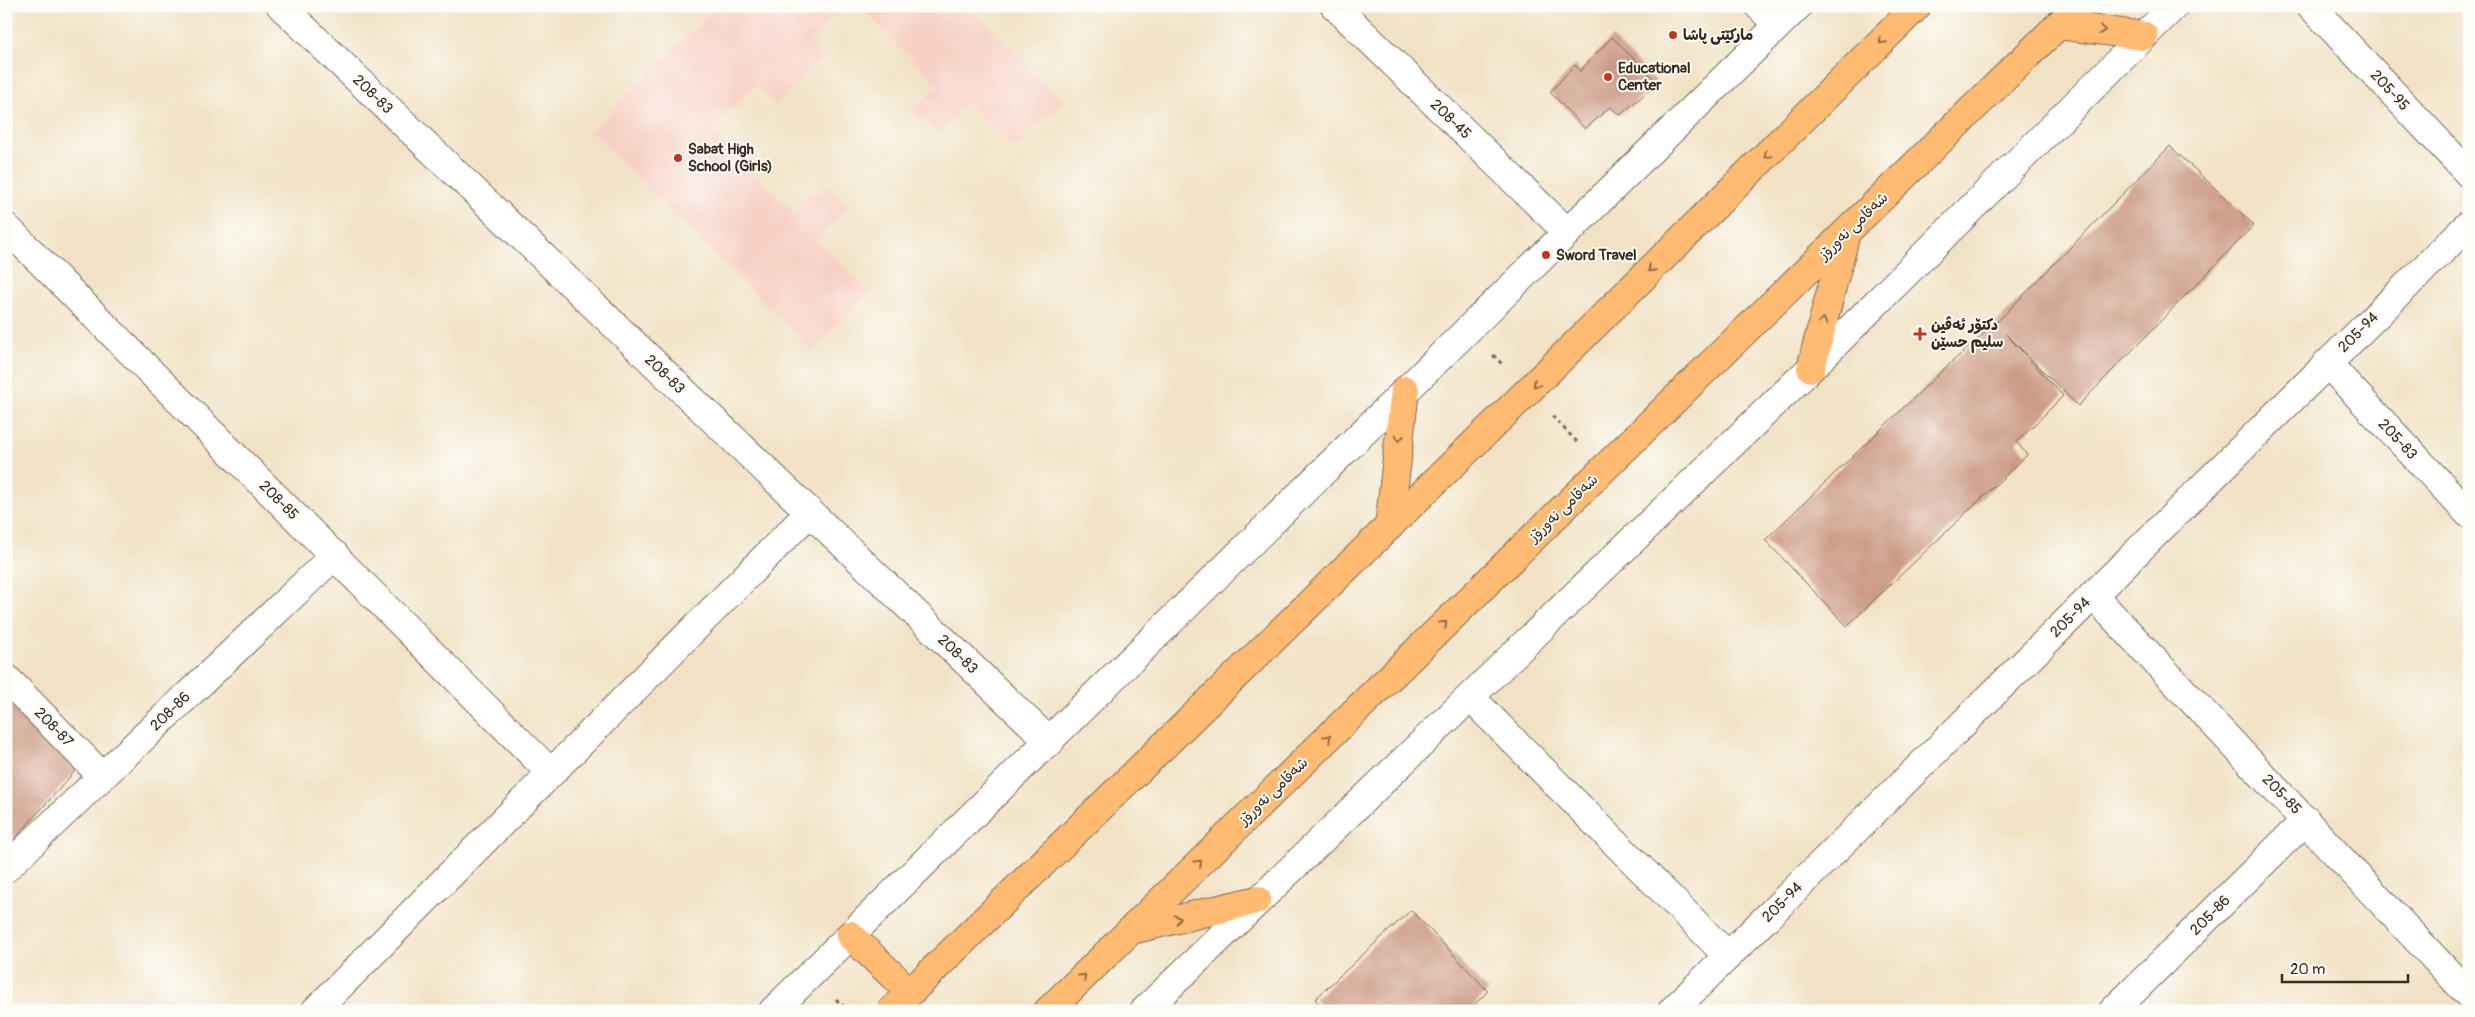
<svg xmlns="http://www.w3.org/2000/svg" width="2475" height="1017" viewBox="0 0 2475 1017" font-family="Pangolin,'Playpen Sans Arabic',sans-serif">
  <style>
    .built { fill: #f7d1c6 }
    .building { fill: #cc9b86 }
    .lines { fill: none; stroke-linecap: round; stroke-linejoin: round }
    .minor-casing { stroke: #7b6a58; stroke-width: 30 }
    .major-casing { stroke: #7b6a58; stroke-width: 30 }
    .path { stroke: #7b6a58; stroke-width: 3; stroke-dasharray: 4 4; stroke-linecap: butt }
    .minor { stroke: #fff; stroke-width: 28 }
    .major { stroke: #febb71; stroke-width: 28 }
    .oneway { stroke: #936b43 }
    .poi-dot { fill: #c8321e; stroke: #fdfcf7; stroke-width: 2 }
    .labels { text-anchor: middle; stroke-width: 4; stroke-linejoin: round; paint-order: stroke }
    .poi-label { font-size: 15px; font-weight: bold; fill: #3b2a1e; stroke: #fdfcf7; text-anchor: start }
    .street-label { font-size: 15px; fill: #3b2a1e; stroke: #fdfcf7 }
  </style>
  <rect width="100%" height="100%" fill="#fdfcf7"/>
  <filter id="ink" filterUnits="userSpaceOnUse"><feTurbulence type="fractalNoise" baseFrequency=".02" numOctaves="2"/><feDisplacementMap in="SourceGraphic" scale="10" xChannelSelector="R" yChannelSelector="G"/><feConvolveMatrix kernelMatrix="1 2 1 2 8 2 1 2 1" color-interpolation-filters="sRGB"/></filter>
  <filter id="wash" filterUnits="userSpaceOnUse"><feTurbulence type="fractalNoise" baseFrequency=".0096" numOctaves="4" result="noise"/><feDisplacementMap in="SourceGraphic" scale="20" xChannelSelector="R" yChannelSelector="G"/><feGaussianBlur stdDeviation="1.12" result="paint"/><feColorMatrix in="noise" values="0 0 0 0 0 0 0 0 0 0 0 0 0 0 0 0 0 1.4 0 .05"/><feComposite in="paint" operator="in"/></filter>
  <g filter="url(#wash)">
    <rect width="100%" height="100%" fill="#f1e2c5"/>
    <g class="built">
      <path d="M717 6H845L809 43 823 57 776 104 756 85 711 130 795 214 825 184 849 208 817 240 870 293 812 350 591 132Z"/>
      <path d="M859 6H967L1062 101 1014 149 968 103 938 133 914 109 938 85Z"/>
    </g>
    <g id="blocks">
      <g class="building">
        <path d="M1612 37 1658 83 1620 115 1610 107 1585 129 1550 92 1575 65 1580 71Z"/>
        <path d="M2170 146 2254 225 2078 406 2006 334 2063 396 2017 442 2027 455 1847 626 1765 540 1944 369 1996 323Z"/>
        <path d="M6 688 83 762 6 849Z"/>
        <path d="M1411 910 1488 991 1468 1011H1326L1315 999Z"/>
      </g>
    </g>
  </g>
  <g filter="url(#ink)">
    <use href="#blocks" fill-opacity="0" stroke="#7b6a58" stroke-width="1"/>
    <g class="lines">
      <defs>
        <g id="minor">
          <path d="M281 6 1050 742"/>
          <path d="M1335 6 1567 232"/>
          <path d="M1759 6 1778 25"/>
          <path d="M2311 6 2469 174"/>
          <path d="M6 227 551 773"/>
          <path d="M2327 363 2469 514"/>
          <path d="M2093 595 2469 995"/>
          <path d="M6 678 102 776"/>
          <path d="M1470 697 1728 956"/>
          <path d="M6 868 335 555"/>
          <path d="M315 1011 810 512"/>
          <path d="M773 1011 1798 6"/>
          <path d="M1144 1011 1811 368 2174 6"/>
          <path d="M1672 1011 2469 224"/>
          <path d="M2113 1011 2306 820"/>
        </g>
        <g id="major">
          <path d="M2059 25 2144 36"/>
          <path d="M1811 368 1846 233"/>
          <path d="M1389 527 1405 390"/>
          <path d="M1132 930 1257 900"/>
          <path d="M850 935 910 992"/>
          <path d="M891 1011 1528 391 1917 6"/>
          <path d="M1048 1011 2078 6"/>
        </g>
      </defs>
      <use href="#minor" class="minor-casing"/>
      <use href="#major" class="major-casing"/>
      <g class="path">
        <path d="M1493 355 1503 365"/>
        <path d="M1552 416 1579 444"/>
        <path d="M836 999 848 1011"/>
      </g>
      <use href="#minor" class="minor"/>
      <use href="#major" class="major"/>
    </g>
    <defs><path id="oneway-chevron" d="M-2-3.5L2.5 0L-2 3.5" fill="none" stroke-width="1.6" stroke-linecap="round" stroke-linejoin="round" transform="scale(1.25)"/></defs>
    <g class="oneway">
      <use href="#oneway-chevron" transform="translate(2102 30) rotate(7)"/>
      <use href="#oneway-chevron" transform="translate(1882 41) rotate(135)"/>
      <use href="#oneway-chevron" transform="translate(1767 155) rotate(135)"/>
      <use href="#oneway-chevron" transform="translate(1651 269) rotate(135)"/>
      <use href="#oneway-chevron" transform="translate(1823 321) rotate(-76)"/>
      <use href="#oneway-chevron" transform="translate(1536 384) rotate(135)"/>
      <use href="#oneway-chevron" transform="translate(1399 438) rotate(97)"/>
      <use href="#oneway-chevron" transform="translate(1444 624) rotate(-44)"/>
      <use href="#oneway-chevron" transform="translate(1328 738) rotate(-44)"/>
      <use href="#oneway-chevron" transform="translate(1199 863) rotate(-44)"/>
      <use href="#oneway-chevron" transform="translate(1178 919) rotate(-13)"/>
      <use href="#oneway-chevron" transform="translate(1083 977) rotate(-44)"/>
    </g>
  </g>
  <g class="poi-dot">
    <circle cx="1673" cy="35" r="5"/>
    <circle cx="1608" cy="77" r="5"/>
    <circle cx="678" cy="158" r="5"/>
    <circle cx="1546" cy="255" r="5"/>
    <path d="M1917.5 326.5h5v5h5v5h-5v5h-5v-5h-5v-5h5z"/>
  </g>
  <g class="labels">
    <g class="poi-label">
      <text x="1683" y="40">مارکێتی پاشا</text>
      <text x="1618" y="73">Educational<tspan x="1618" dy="17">Center</tspan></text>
      <text x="688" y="154">Sabat High<tspan x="688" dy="17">School (Girls)</tspan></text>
      <text x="1556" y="260">Sword Travel</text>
      <text x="1931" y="330">دکتۆر ئەڤین<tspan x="1931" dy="17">سلیم حسێن</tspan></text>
    </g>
    <g class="street-label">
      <text transform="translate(2390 90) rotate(47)" y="5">205-95</text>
      <text transform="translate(373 94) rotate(44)" y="5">208-83</text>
      <text transform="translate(1451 119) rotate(44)" y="5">208-45</text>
      <text transform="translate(1853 226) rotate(-44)" y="5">شەقامی نەورۆز</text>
      <text transform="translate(2358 332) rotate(-45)" y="5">205-94</text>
      <text transform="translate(665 374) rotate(44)" y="5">208-83</text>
      <text transform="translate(2398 439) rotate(47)" y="5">205-83</text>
      <text transform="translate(279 500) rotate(45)" y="5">208-85</text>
      <text transform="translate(1563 508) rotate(-44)" y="5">شەقامی نەورۆز</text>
      <text transform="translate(2070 617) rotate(-45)" y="5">205-94</text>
      <text transform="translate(958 654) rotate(44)" y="5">208-83</text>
      <text transform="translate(170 711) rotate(-44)" y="5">208-86</text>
      <text transform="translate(54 727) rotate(46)" y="5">208-87</text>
      <text transform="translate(1273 791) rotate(-44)" y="5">شەقامی نەورۆز</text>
      <text transform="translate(2282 794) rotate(46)" y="5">205-85</text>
      <text transform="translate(1782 902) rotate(-45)" y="5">205-94</text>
      <text transform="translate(2210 915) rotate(-45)" y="5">205-86</text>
    </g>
  </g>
  <rect width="2475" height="1017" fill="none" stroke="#fdfcf7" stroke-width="25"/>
  <path d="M2282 974v8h126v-8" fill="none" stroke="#3b2a1e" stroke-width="2.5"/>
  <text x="2290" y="974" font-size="15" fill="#3b2a1e" stroke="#fdfcf7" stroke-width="4" paint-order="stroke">20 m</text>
</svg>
